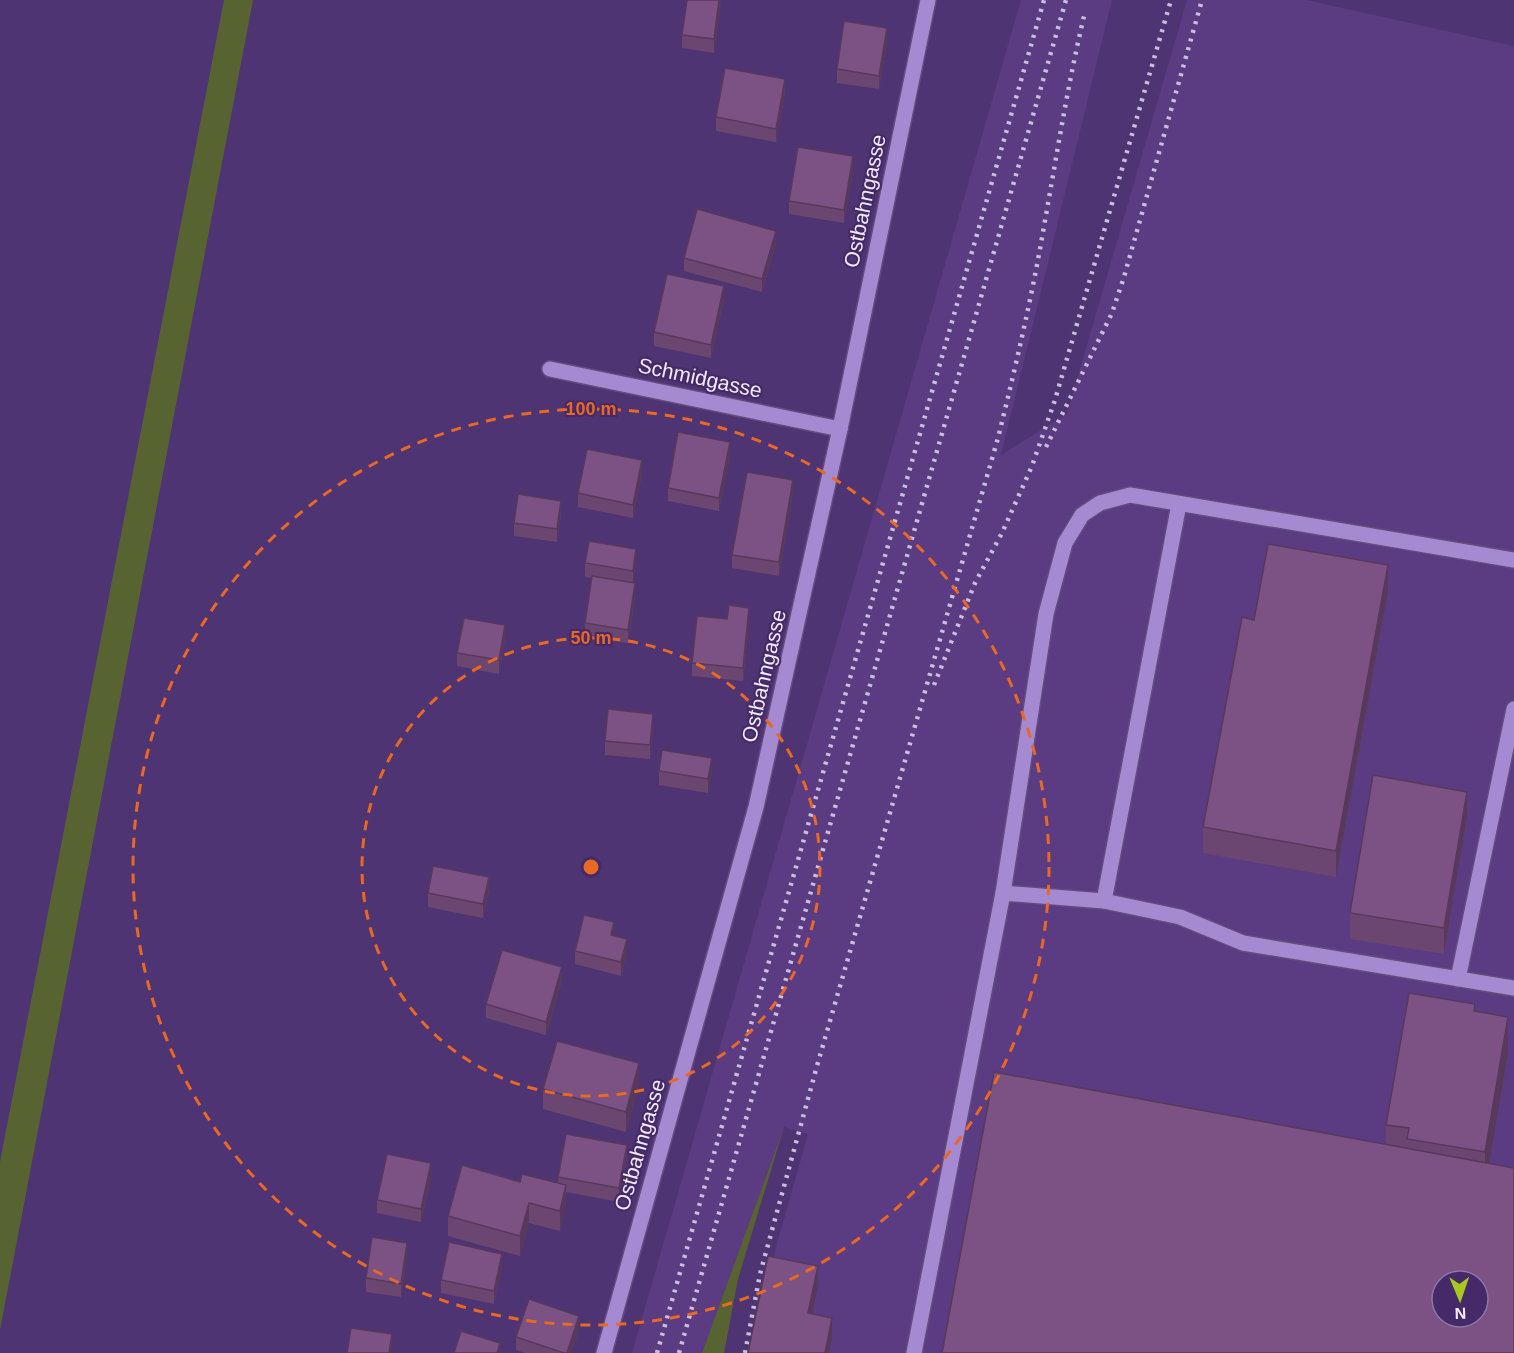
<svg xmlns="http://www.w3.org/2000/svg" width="1514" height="1353" viewBox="0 0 1514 1353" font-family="Arial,sans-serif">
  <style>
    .built { fill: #5b3c83; fill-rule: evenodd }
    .green { fill: #576432 }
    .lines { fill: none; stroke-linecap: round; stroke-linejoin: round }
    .minor-casing { stroke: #624c7e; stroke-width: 18 }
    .minor { stroke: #a68ad1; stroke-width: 15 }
    .rail { stroke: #cabfda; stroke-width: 4.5; stroke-dasharray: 3 6; stroke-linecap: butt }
    .wall { fill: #6b4671 }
    .shaded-wall { fill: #57395c }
    .building { fill: #7c5183; stroke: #57395c; stroke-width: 1.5; fill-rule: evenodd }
    .ring { fill: none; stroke: #e96824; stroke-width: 3; stroke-dasharray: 10 8 }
    .labels { text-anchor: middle; stroke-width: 4.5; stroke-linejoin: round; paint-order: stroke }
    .street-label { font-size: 21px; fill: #f2ecfc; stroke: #452968 }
    .centre { fill: #e96824; stroke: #452968; stroke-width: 3 }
    .ring-label { font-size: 18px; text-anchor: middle; font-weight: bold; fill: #e96824; stroke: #452968; stroke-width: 4.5; stroke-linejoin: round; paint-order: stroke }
  </style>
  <rect width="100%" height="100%" fill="#4f3474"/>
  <path class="built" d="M1021 0H1112L1001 455 1067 414 1187 0H1306L1514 46V1353H752L768 1276 808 1134 784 1127 702 1353H632ZM1442 1281H1478V1317H1442Z"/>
  <g class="green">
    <path d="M224 0H253L0 1330V1162Z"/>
    <path d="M784 1127 738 1279 724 1353H702Z"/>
  </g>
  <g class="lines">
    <defs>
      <g id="minor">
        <path d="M550 369 840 429"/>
        <path d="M1003 893 1046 614 1065 543 1082 515 1100 503 1130 495 1514 560"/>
        <path d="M1104 901 1179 504"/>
        <path d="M1458 979 1514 709"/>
        <path d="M604 1353 756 807 840 429 928 0"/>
        <path d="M914 1353 1003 893 1104 901 1180 917 1243 943 1514 988"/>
      </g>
    </defs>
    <use href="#minor" class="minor-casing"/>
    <use href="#minor" class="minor"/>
    <g class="rail">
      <path d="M1046 447 1112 313 1124 277 1202 0"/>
      <path d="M934 685 975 583 1002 533 1032 466 1055 400 1171 0"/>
      <path d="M657 1353 1044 0"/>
      <path d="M679 1353 1066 0"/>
      <path d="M745 1353 760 1274 817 1066 998 438C1015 369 1031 301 1043 232 1056 160 1067 88 1084 16"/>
    </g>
  </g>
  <g class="wall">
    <path d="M721 0 714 53 682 48V35Z"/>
    <path d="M887 41 879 89 837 83V69Z"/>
    <path d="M785 93 776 142 716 131V117Z"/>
    <path d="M853 170 844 223 789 214V201Z"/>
    <path d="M776 244 762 292 684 271V258Z"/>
    <path d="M724 299 711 358 654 346V332Z"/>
    <path d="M730 456 719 511 668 501V488Z"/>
    <path d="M642 473 633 518 578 507V493Z"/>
    <path d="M793 493 779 576 732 568V555Z"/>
    <path d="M561 514 557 542 514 536V523Z"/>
    <path d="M636 562 633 582 635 596 628 643 585 637V623L592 578 585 577V563Z"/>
    <path d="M1388 591 1336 877 1203 853V827L1254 620Z"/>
    <path d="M727 619 749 621 743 681 692 676V663Z"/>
    <path d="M505 638 499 674 457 666V653Z"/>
    <path d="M653 727 650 759 605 755V741Z"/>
    <path d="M659 771 712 772 708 793 659 785Z"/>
    <path d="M1467 817 1444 954 1350 939V913Z"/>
    <path d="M489 890 483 918 428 907V893Z"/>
    <path d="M614 936 627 953 621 976 575 964V951Z"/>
    <path d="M562 980 546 1035 486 1018V1004Z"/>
    <path d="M1475 1011 1508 1053 1489 1163 1386 1144V1125Z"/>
    <path d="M639 1083 626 1132 543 1109V1089Z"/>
    <path d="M627 1158 619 1202 566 1192V1205L560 1231 529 1223 520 1256 448 1236V1216L520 1182 558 1183V1177Z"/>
    <path d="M431 1177 421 1222 377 1213V1200Z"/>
    <path d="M407 1256 401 1297 366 1292V1278Z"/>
    <path d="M502 1267 494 1304 441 1293V1280Z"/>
    <path d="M579 1330 571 1353H525L516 1350V1337Z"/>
  </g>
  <g class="shaded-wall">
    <path d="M719 0H721V3L714 53V39Z"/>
    <path d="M887 28V41L879 89V76Z"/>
    <path d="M785 79V93L776 142V129Z"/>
    <path d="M853 156V170L844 223V210Z"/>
    <path d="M776 231V244L762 292V279Z"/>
    <path d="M724 286V299L711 358V345Z"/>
    <path d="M730 442V456L719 511V498Z"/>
    <path d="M642 460V473L633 518V505Z"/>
    <path d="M793 480V493L779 576V562Z"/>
    <path d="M561 501V514L557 542V529Z"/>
    <path d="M636 549V562L633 585V571Z"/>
    <path d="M1388 565V591L1336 877V851Z"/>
    <path d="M635 583V596L628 643V630Z"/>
    <path d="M749 608V621L743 681V668Z"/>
    <path d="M505 625V638L499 674V660Z"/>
    <path d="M653 714V727L650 759V745Z"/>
    <path d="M712 758V772L708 793V779Z"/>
    <path d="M1467 792V817L1444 954V928Z"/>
    <path d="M489 877V890L483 918V904Z"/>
    <path d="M614 922V936L611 935Z"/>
    <path d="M627 939V953L621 976V962Z"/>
    <path d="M562 967V980L546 1035V1022Z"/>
    <path d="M1508 1017V1053L1485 1188V1152Z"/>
    <path d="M639 1063V1083L626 1132V1112Z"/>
    <path d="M627 1145V1158L619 1202V1188Z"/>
    <path d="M431 1163V1177L421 1222V1209Z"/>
    <path d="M566 1185V1205L560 1231V1211Z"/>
    <path d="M529 1203V1223L520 1256V1236Z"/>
    <path d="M407 1243V1256L401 1297V1284Z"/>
    <path d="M502 1254V1267L494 1304V1291Z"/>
    <path d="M818 1266V1286L808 1333V1313Z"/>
    <path d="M579 1316V1330L571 1353H567Z"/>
    <path d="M832 1318V1338L829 1353H825Z"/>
    <path d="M392 1334V1347L391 1353H389Z"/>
    <path d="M500 1343V1353H497Z"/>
  </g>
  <g class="building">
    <path d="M687 0H719L714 39 682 35Z"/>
    <path d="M844 21 887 28 879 76 837 69Z"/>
    <path d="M725 68 785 79 776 129 716 117Z"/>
    <path d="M798 147 853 156 844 210 789 201Z"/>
    <path d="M697 209 776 231 762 279 684 258Z"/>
    <path d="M667 274 724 286 711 345 654 332Z"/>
    <path d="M678 432 730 442 719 498 668 488Z"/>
    <path d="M587 449 642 460 633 505 578 493Z"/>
    <path d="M747 472 793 480 779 562 732 555Z"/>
    <path d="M518 494 561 501 557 529 514 523Z"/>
    <path d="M589 541 636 549 633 571 585 563Z"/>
    <path d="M1268 544 1388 565 1336 851 1203 827 1242 617 1254 620Z"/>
    <path d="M592 576 635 583 628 630 585 623Z"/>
    <path d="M729 605 749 608 743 668 692 663 697 616 727 619Z"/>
    <path d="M464 618 505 625 499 660 457 653Z"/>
    <path d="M608 709 653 714 650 745 605 741Z"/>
    <path d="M662 750 712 758 708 779 659 771Z"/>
    <path d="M1373 775 1467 792 1444 928 1350 913Z"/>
    <path d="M433 866 489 877 483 904 428 893Z"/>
    <path d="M584 915 614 922 611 935 627 939 621 962 575 951Z"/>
    <path d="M502 950 562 967 546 1022 486 1004Z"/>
    <path d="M1409 993 1475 1004 1474 1011 1508 1017 1485 1152 1407 1139 1409 1128 1386 1125Z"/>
    <path d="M557 1041 639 1063 626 1112 543 1089Z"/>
    <path d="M994 1072 1514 1168V1353H942ZM1442 1281H1478V1317H1442Z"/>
    <path d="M566 1134 627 1145 619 1188 558 1177Z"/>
    <path d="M387 1154 431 1163 421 1209 377 1200Z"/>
    <path d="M462 1165 520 1182 522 1174 566 1185 560 1211 529 1203 520 1236 448 1216Z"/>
    <path d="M372 1237 407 1243 401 1284 366 1278Z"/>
    <path d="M449 1242 502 1254 494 1291 441 1280Z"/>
    <path d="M768 1256 818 1266 808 1313 832 1318 825 1353H748Z"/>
    <path d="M529 1299 579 1316 567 1353H564L516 1337Z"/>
    <path d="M351 1328 392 1334 389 1353H347Z"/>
    <path d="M461 1331 500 1343 497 1353H454Z"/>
  </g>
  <g class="ring">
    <circle cx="591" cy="867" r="229"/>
    <circle cx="591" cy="867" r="458"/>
  </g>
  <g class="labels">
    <g class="street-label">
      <text transform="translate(865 201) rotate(-78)" y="7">Ostbahngasse</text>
      <text transform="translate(700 378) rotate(12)" y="7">Schmidgasse</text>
      <text transform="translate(764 676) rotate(-77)" y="7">Ostbahngasse</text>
      <text transform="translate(640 1145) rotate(-74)" y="7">Ostbahngasse</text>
    </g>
  </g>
  <circle cx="591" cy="867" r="9" class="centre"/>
  <g class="ring-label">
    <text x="591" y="415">100 m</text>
    <text x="591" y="644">50 m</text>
  </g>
  <g transform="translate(1460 1299) rotate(178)"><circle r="28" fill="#452968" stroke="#8a77a3" stroke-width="1.5"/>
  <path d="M0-4.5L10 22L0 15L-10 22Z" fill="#a6c821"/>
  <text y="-9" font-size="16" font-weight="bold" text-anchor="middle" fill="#f2ecfc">N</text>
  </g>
</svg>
